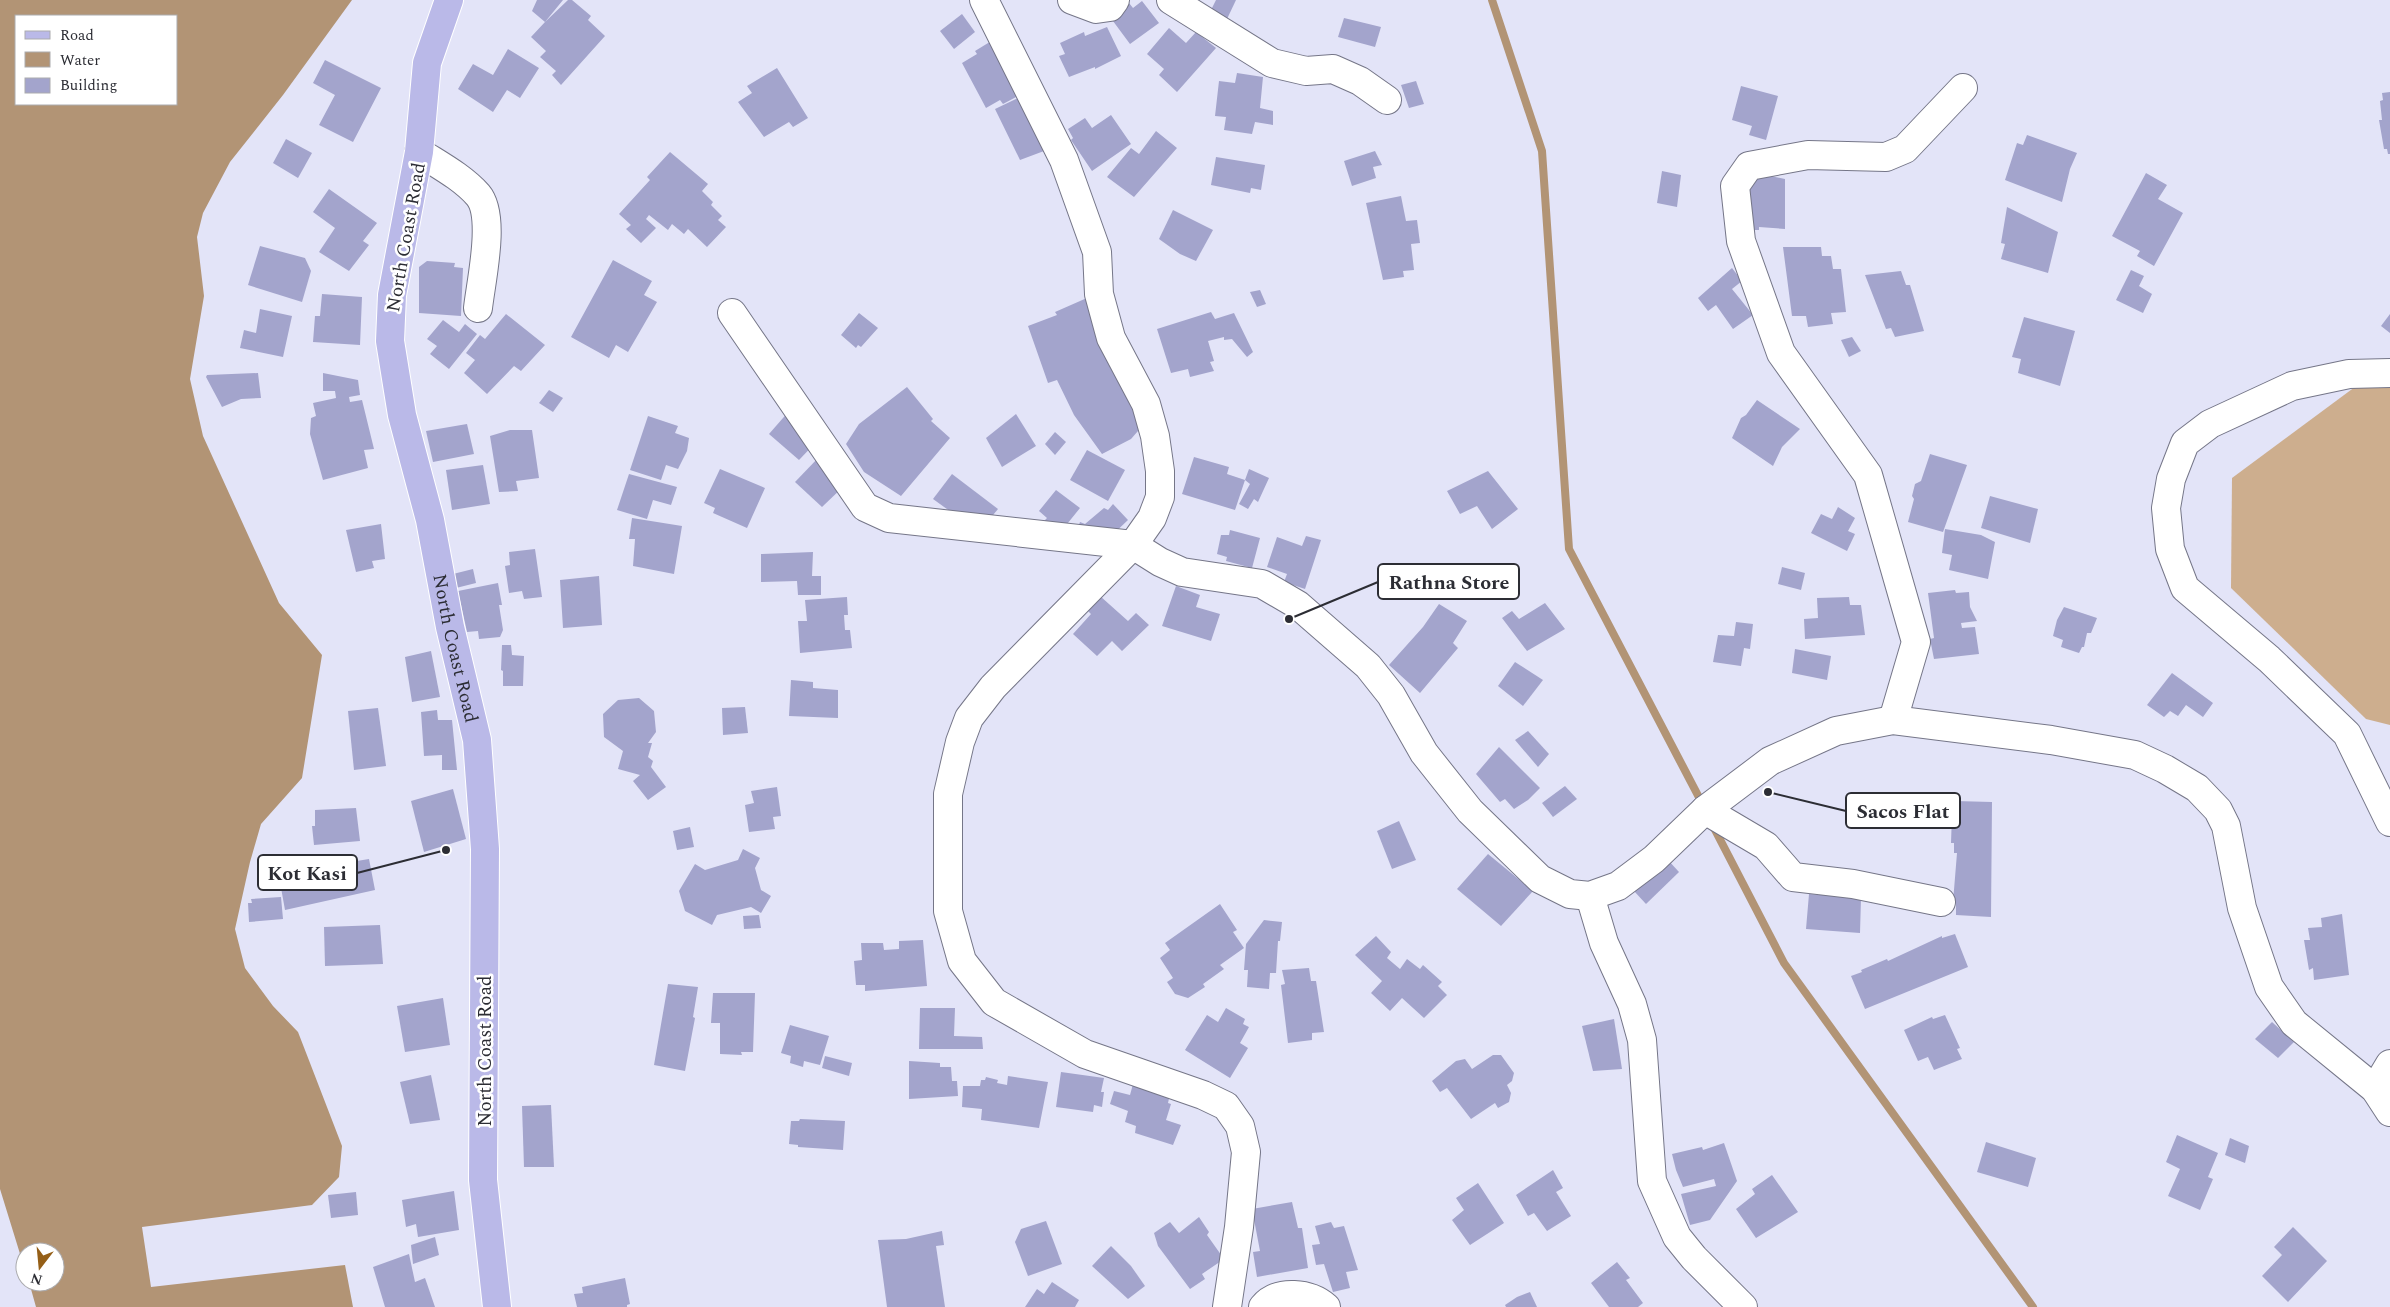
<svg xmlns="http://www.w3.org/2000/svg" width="2390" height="1307" viewBox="0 0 2390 1307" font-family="Spectral,serif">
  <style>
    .forest { fill: #cdae8e }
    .water { fill: #b29475; fill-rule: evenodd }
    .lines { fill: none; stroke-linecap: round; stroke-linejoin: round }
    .stream { stroke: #b29475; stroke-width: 8 }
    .building { fill: #a3a4cc }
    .minor-casing { stroke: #757688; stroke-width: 30 }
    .primary-casing { stroke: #fff; stroke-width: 30 }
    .minor { stroke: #fff; stroke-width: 28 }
    .primary { stroke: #bab9e8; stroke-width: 28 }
    .labels { text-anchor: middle; stroke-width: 5; stroke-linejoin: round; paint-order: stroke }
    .street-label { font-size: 19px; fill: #2c2d34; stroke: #fff }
    .leader { fill: none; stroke: #2c2d34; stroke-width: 2 }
    .callout-dot { fill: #2c2d34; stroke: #fff; stroke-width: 2 }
    .callout { fill: #fff; stroke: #2c2d34; stroke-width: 2 }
    .callout-label { font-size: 20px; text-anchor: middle; font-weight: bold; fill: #2c2d34 }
  </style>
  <rect width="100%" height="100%" fill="#e3e4f8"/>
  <path class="forest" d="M2390 361V725L2366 719 2231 588 2232 478Z"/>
  <path class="water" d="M0 0H352L283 95 230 162 203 213 197 237 204 296 190 379 203 436 279 603 322 655 302 778 261 824 250 862 235 929 245 968 273 1006 298 1032 310 1063 342 1146 339 1177 312 1205 142 1227 151 1287 345 1265 353 1307H36L29 1282H55V1252H25V1270L0 1189ZM16 16H176V104H16Z"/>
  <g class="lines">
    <g class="stream">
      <path d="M1492 0 1542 151 1569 549 1703 805"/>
      <path d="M1712 824 1784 963 2033 1307"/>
    </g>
  </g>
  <g class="building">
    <path d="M537 0H563L545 22 568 0H572L591 16 588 20 605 36 561 85 552 75 556 71 540 57 546 51 531 37 545 22 532 11Z"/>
    <path d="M1216 0H1236L1227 19 1210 12Z"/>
    <path d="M1142 1 1159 23 1130 44 1110 17 1129 3 1133 8Z"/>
    <path d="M962 14 975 32 954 49 940 31Z"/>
    <path d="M1344 18 1381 27 1375 47 1338 37Z"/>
    <path d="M1107 27 1121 56 1095 69V67L1069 77 1059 56 1065 54 1060 43 1084 32 1085 36Z"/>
    <path d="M1169 28 1186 43 1196 32 1216 48 1177 92 1159 75 1164 69 1147 54Z"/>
    <path d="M993 40 1002 58 999 60 1020 95 1003 104 1000 100 986 108 962 63 977 54 975 51Z"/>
    <path d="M508 49 539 68 520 98 507 90 493 112 458 89 473 64 493 75Z"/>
    <path d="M325 60 381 88 353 142 319 125 335 95 313 83Z"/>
    <path d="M777 68 808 118 793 127 789 122 764 137 738 102 752 93 747 86Z"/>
    <path d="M1237 73 1263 77 1260 108 1273 111V125L1255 122 1252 134 1224 130 1226 117 1215 116 1219 81 1235 83Z"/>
    <path d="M1416 81 1424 104 1409 108 1401 85Z"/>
    <path d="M1741 86 1778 96 1766 140 1749 135 1752 126 1732 120Z"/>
    <path d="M2390 92V154H2388L2387 149H2384L2379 120H2382L2380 101 2383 100 2382 93Z"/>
    <path d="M1024 95 1037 126 1033 129 1044 151 1020 160 995 109Z"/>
    <path d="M1111 115 1131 144 1092 171 1071 140 1073 138 1068 129 1085 118 1092 128Z"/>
    <path d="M1156 131 1177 148 1134 197 1107 177 1131 148 1139 154Z"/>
    <path d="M2027 135 2077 153 2070 169 2062 202 2005 180 2017 143 2023 145Z"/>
    <path d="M286 139 312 153 298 178 273 163Z"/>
    <path d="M1375 151 1382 165 1373 167 1376 178 1352 186 1344 161Z"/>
    <path d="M670 152 708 184 702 191 713 202 711 205 722 216 718 220 726 227 707 247 688 229 684 234 672 224 668 230 649 215 646 219 656 228 641 243 626 229 631 225 619 214 650 180 647 177Z"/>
    <path d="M1216 157 1265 165 1261 190 1251 188 1250 193 1211 185Z"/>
    <path d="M1662 171 1681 175 1677 207 1657 203Z"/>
    <path d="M2146 173 2167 185 2158 199 2183 213 2154 266 2137 256 2140 251 2112 236Z"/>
    <path d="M1766 175 1785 179V229L1759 227V230H1742V191L1752 177Z"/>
    <path d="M329 189 377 223 363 241 369 245 349 271 319 252 335 228 313 212Z"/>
    <path d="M1401 196 1406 221 1417 220 1420 243 1411 244 1414 270 1403 271 1404 277 1383 280 1366 203Z"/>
    <path d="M2007 207 2058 232 2048 273 2001 259 2005 244 2001 243Z"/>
    <path d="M1173 210 1213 230 1196 261 1180 254 1159 239Z"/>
    <path d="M260 246 305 258 311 271 302 302 248 285Z"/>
    <path d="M1783 247H1821L1822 256H1831L1833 269H1841L1846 312 1831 313 1833 324 1808 327 1806 316H1792Z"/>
    <path d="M613 260 652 281 644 295 657 302 628 352 616 345 609 358 571 337Z"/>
    <path d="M427 261 455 263 454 267 463 268 461 316 419 313V267Z"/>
    <path d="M1732 268 1742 281 1732 289 1753 315 1733 329 1716 305 1708 311 1698 298Z"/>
    <path d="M2131 270 2144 276 2139 286 2152 294 2143 313 2116 300Z"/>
    <path d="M1901 271 1906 285H1910L1924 331 1895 337 1891 328 1886 329 1865 275Z"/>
    <path d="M1260 290 1266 304 1257 307 1250 292Z"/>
    <path d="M322 294 362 297 360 345 313 342 315 316H320Z"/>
    <path d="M1096 294 1145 423 1131 439 1102 454 1074 415 1057 380 1048 383 1028 326 1057 315 1055 312Z"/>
    <path d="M260 309 292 316 283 357 240 348 244 330 256 333Z"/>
    <path d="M1211 312 1215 319 1234 313 1253 352 1247 357 1232 339 1224 340V337L1208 341 1214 361 1210 362 1214 371 1190 377 1188 369 1171 373 1157 329Z"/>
    <path d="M859 313 878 328 861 347 858 345 856 348 841 335Z"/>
    <path d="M506 314 545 345 521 371 514 366 487 394 464 373 475 360 466 353 480 335 485 339Z"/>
    <path d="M2390 314V333L2381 326Z"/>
    <path d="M2024 317 2075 331 2060 386 2018 373 2021 359 2012 357Z"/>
    <path d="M443 320 459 332 465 324 477 334 449 369 430 354 437 346 427 339Z"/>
    <path d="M1852 337 1861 351 1849 357 1841 340Z"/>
    <path d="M258 373 261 398 241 399 222 407 206 377 207 375Z"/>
    <path d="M323 373 358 380 360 395 349 397 350 402 362 400 374 449 364 450 368 468 323 480 310 434 311 418 316 416 313 403 336 398 335 391H323Z"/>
    <path d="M907 387 933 419 931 421 950 438 901 496 864 472 846 444 859 424Z"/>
    <path d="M549 390 563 398 553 412 539 403Z"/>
    <path d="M1757 400 1800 429 1782 447 1773 466 1732 438 1741 418 1746 415Z"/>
    <path d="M790 410 820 438 799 460 769 434Z"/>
    <path d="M1016 414 1036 446 1002 467 986 438Z"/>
    <path d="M648 416 678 426 675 433 689 438 687 451 678 469 666 465 661 480 630 470Z"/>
    <path d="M467 424 474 454 433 462 426 431Z"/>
    <path d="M510 430H532L539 478 516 481 518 491 499 492 490 436Z"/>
    <path d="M1055 432 1066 442 1055 455 1045 444Z"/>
    <path d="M1087 450 1125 470 1108 501 1070 480Z"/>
    <path d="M1930 454 1967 465 1943 532 1908 522 1914 499 1912 496 1915 484 1921 481Z"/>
    <path d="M820 456 845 485 822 507 795 482Z"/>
    <path d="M1194 457 1229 467 1227 474 1245 480 1235 510 1182 494Z"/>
    <path d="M483 465 490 504 452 510 446 470Z"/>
    <path d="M720 469 765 488 747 528 713 513 715 508 704 503Z"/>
    <path d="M1249 469 1269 478 1258 502 1254 499 1248 509 1239 504 1250 484 1245 480Z"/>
    <path d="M1488 471 1518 509 1492 529 1477 506 1460 514 1447 491Z"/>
    <path d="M629 474 677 487 671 505 653 500 647 519 617 510Z"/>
    <path d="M952 474 998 509 979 532 933 499Z"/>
    <path d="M1056 490 1080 508 1059 534 1044 521 1047 518 1039 511Z"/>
    <path d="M1990 496 2038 509 2030 543 1981 528Z"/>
    <path d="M1113 504 1128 520 1108 539 1096 526 1089 542 1074 538 1080 522 1085 524 1104 508 1108 510Z"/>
    <path d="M1838 507 1855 518 1848 531 1855 534 1847 551 1811 533 1821 514 1832 519Z"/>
    <path d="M632 518 682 526 674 574 633 566 635 539H629Z"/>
    <path d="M381 524 385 559 372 561 374 568 356 572 346 530Z"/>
    <path d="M1945 529 1981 535 1995 542 1988 579 1949 570 1952 555 1942 553Z"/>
    <path d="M1230 530 1260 538 1252 568 1226 561 1227 557 1217 554 1221 535H1229Z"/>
    <path d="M1306 536 1321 540 1305 589 1284 582 1287 574 1267 567 1277 537 1302 546Z"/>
    <path d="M535 549 542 597 524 599 522 591 509 593 505 566 510 565 509 552Z"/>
    <path d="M813 552 812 576H821V595H798L797 581 761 582V554Z"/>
    <path d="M1782 567 1805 573 1801 590 1778 584Z"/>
    <path d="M473 569 476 583 456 588 453 574Z"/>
    <path d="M599 576 602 625 563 628 560 580Z"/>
    <path d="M498 583 502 605H499L503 630 500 637 479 639 478 631 467 632 458 591Z"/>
    <path d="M1176 586 1200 595 1196 607 1220 614 1211 641 1162 626Z"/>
    <path d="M1955 590 1956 593 1969 592 1970 607 1977 621 1961 623 1962 628 1975 627 1979 654 1934 659 1930 639 1934 638 1928 593Z"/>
    <path d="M1100 596 1128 621 1136 613 1149 625 1122 651 1112 641 1097 656 1073 634 1091 614 1088 611Z"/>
    <path d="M847 597 848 615H844L845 630H850L852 648 800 653 798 621H807L805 600Z"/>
    <path d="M1849 597 1850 605H1861L1865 635 1805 639 1804 619 1818 618 1817 598Z"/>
    <path d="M1545 603 1565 629 1527 651 1502 618 1512 611 1519 619Z"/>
    <path d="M1439 604 1467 621 1453 643 1458 648 1420 693 1389 665 1423 627Z"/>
    <path d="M2064 607 2097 618 2091 633H2087L2084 647H2082L2079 653 2061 647 2063 640 2053 636 2057 620Z"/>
    <path d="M1736 622 1753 624 1750 649 1744 648 1741 666 1713 662 1718 635 1734 636Z"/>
    <path d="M502 645H511L512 655 524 656 523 686H503V671L501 670Z"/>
    <path d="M1795 649 1831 656 1827 680 1792 673Z"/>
    <path d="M431 651 440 697 412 702 405 657Z"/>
    <path d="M1515 662 1543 680 1523 706 1498 686Z"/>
    <path d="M2172 673 2213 703 2203 717 2186 705 2178 716 2170 711 2164 717 2147 705Z"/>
    <path d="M791 680 813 682V688L838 690V718L789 716Z"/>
    <path d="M639 698 654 711 656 732 648 743H652L648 757 653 761 651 767 666 787 648 800 633 781 640 775 618 769 623 751 604 737 603 714 618 700Z"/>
    <path d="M745 707 748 733 723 735 722 708Z"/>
    <path d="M378 708 386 766 354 770 348 711Z"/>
    <path d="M437 710 438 720H452L457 770H442V755L424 756 421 712Z"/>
    <path d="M1528 731 1549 754 1538 767 1515 740Z"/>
    <path d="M1499 747 1540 788 1528 800 1514 809 1505 799 1500 802 1476 774Z"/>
    <path d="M1565 786 1577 799 1553 817 1542 803Z"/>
    <path d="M777 787 781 816 773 817 775 829 749 832 745 805 754 803 751 791Z"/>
    <path d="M453 789 466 839 424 852 411 801Z"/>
    <path d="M1955 801 1992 802 1991 917 1956 915V903L1953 902 1957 853H1954V843H1951L1952 814 1955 813Z"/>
    <path d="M356 808 360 841 314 845 312 826H315V810Z"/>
    <path d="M1399 821 1416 860 1392 869 1377 831Z"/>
    <path d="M690 827 694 847 677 850 673 831Z"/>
    <path d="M743 849 760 858 755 868 761 890 771 896 761 913 751 907 717 915 712 925 685 911 679 891 695 864 705 870 738 860Z"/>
    <path d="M1488 854 1533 891 1501 926 1457 889Z"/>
    <path d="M369 859 375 890 285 910 278 871 312 864 314 868Z"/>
    <path d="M1667 859 1679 872 1646 904 1634 891Z"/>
    <path d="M1823 892 1861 898 1860 933 1806 929 1809 894 1822 895Z"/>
    <path d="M281 897 283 919 249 922 248 903H252L251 899Z"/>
    <path d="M1220 904 1237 930 1233 932 1244 948 1220 965 1224 969 1203 984 1205 987 1188 998 1175 994 1167 982 1173 978 1160 958 1170 950 1165 943Z"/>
    <path d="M2342 914 2349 975 2314 980 2313 968 2309 970 2304 940H2310L2308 928 2322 927 2321 918Z"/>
    <path d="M759 915 761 928 744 929 743 916Z"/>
    <path d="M1264 920 1282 922 1280 941H1278L1276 973H1270L1269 989 1247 987 1248 970H1244L1246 944Z"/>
    <path d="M380 925 383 964 325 966 324 927Z"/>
    <path d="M1955 934 1968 967 1865 1009 1851 976 1862 972 1861 970 1887 959 1888 961 1942 936V938Z"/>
    <path d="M1376 936 1391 952 1387 958 1400 969 1407 959 1420 969 1423 965 1442 982 1438 986 1447 995 1424 1018 1402 998 1390 1011 1371 993 1382 981 1355 955Z"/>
    <path d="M923 940 927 986 865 991V985H856L854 961 862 960 861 943H883L884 950 899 949V941Z"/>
    <path d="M1309 968 1311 981H1316L1324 1032 1312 1033V1040L1288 1043 1281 985 1285 984 1282 970Z"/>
    <path d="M668 984 698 987 693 1017 695 1018 685 1071 654 1065Z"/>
    <path d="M713 993H755L753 1052H741L742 1055 720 1054V1023H711Z"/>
    <path d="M443 998 450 1045 405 1052 397 1006Z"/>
    <path d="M920 1008H955L954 1036 982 1037 983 1049H919Z"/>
    <path d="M1226 1008 1245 1019 1243 1024 1249 1027 1240 1043 1248 1048 1230 1078 1185 1050 1207 1015 1218 1022Z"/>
    <path d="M1945 1015 1960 1048 1957 1049 1962 1059 1934 1070 1928 1057 1918 1061 1904 1030 1932 1017 1933 1019Z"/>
    <path d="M1614 1019 1622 1069 1593 1071 1582 1026Z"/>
    <path d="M2272 1022 2294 1042 2278 1058 2255 1039Z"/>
    <path d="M790 1025 829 1036 820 1065 804 1061 803 1067 790 1063 791 1056 781 1053Z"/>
    <path d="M1493 1055H1501L1514 1073 1512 1081 1507 1085 1511 1093 1509 1102 1498 1108 1495 1103 1471 1119 1447 1088 1440 1092 1432 1081 1456 1061 1465 1059 1472 1069Z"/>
    <path d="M825 1056 852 1063 849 1076 822 1068Z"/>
    <path d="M909 1061 940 1063V1067H951L952 1081H957L958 1096 909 1099Z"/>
    <path d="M1061 1072 1104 1078 1101 1092H1104L1102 1107 1094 1105 1093 1112 1056 1107Z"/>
    <path d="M431 1075 440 1120 410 1124 400 1082Z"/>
    <path d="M1008 1076 1048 1082 1039 1128 981 1120 982 1109 962 1107 963 1086H980L981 1080H985L986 1077 998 1080 997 1083 1007 1085Z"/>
    <path d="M1133 1084 1170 1094 1168 1103 1171 1104 1166 1120 1181 1125 1173 1145 1135 1133 1136 1126 1125 1122 1128 1111 1110 1104 1114 1091 1130 1095Z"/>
    <path d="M551 1105 554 1167H524L522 1106Z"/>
    <path d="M800 1119 845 1121 843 1150 798 1147V1145L789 1144 791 1121H799Z"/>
    <path d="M2177 1135 2218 1153 2208 1177 2213 1179 2200 1210 2168 1196 2180 1169 2166 1162Z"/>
    <path d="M2230 1138 2249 1146 2245 1163 2225 1155Z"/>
    <path d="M1986 1142 2036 1158 2028 1187 1977 1172Z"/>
    <path d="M1724 1143 1737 1181 1710 1220 1690 1225 1681 1194 1716 1186 1714 1179 1683 1187 1676 1170 1672 1154 1702 1147 1703 1150Z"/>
    <path d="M1553 1170 1563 1188 1556 1192 1571 1216 1547 1231 1534 1213 1528 1216 1516 1195Z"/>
    <path d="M1772 1175 1798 1212 1756 1238 1736 1209 1755 1194 1752 1189Z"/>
    <path d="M1478 1183 1504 1223 1470 1245 1452 1220 1464 1210 1456 1198Z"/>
    <path d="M454 1191 459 1230 418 1237 416 1224 406 1227 402 1200Z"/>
    <path d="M356 1192 358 1215 331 1218 328 1195Z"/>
    <path d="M1292 1202 1298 1228H1302L1308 1268 1257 1277 1253 1252 1260 1251 1252 1209Z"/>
    <path d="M1199 1217 1209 1232 1207 1235 1224 1259 1202 1274 1205 1279 1190 1289 1158 1246 1154 1233 1170 1222 1179 1233Z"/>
    <path d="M1046 1221 1062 1264 1028 1276 1015 1242 1021 1229Z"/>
    <path d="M1331 1222 1334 1228 1344 1226 1358 1270 1346 1272 1350 1288 1333 1292 1324 1264 1316 1265 1312 1245 1320 1244 1315 1226Z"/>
    <path d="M2293 1227 2327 1261 2288 1302 2262 1276 2282 1255 2274 1247Z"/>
    <path d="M942 1231 944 1245 936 1246 945 1307H887L878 1240 906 1239Z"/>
    <path d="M435 1237 439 1255 413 1264 411 1245Z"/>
    <path d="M1111 1246 1131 1266 1145 1286 1128 1299 1092 1266Z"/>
    <path d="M409 1254 415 1282 425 1278 435 1307H385L373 1267Z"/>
    <path d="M1617 1262 1630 1278 1626 1280 1643 1303 1638 1307H1609L1591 1283Z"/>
    <path d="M625 1278 630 1304 627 1305V1307H577L574 1294 583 1293 582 1287Z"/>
    <path d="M1052 1282 1079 1300 1075 1307H1025L1037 1289 1044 1294Z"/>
    <path d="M1530 1292 1537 1307H1506L1505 1305 1517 1297Z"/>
  </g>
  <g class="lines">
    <defs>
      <g id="minor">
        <path d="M984 0 1064 160 1097 252 1099 294 1111 338 1146 404 1155 436 1160 471V497L1152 518 1133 545 993 687 969 718 960 742 948 794V911L962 961 994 1002 1085 1054 1203 1095 1226 1106 1240 1126 1246 1152 1239 1227 1227 1307"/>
        <path d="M1072 0 1096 9 1110 7 1115 0"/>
        <path d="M1171 0 1272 63 1306 71 1333 69 1360 81 1387 100"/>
        <path d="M419 152C439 165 462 177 478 195 496 216 481 281 478 308"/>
        <path d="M732 313 865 507 889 518 1133 545 1160 562 1182 572 1262 584 1298 605 1368 666 1391 695 1424 753 1470 811 1540 879 1570 894 1590 896 1618 886 1654 859 1705 810 1770 761 1836 731 1893 720 2051 740 2135 755 2165 769 2197 788 2218 810 2226 826 2242 908 2269 987 2294 1023 2375 1089 2390 1112"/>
        <path d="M2390 373 2349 374 2292 386 2210 424 2185 443 2171 479 2166 508 2170 549 2185 588 2269 659 2347 734 2390 822"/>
        <path d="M1893 720 1916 642 1868 475 1781 353 1741 241 1735 186 1749 166 1808 155 1886 157 1905 149 1963 88"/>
        <path d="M1705 810 1766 846 1793 877 1853 884 1941 902"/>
        <path d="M1590 896 1604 943 1632 1004 1642 1040 1652 1181 1677 1237 1694 1258 1743 1307"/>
        <path d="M2375 1089 2390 1064"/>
        <path d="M1263 1307C1278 1289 1310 1293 1326 1307"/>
      </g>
      <g id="primary">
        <path id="s1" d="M449 0 427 63 419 152 392 295 390 341 402 415 430 520 450 627 477 740 485 849 483 1180 497 1307"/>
      </g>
    </defs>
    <use href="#minor" class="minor-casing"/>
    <use href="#primary" class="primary-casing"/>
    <use href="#minor" class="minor"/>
    <use href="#primary" class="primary"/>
  </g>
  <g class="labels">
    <g class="street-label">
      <text transform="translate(405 237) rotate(-80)" y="7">North Coast Road</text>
      <text dy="7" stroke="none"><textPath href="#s1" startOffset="662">North Coast Road</textPath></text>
      <text transform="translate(484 1051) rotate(-90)" y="7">North Coast Road</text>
    </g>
  </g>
  <path class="leader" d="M1289 619L1378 582M1768 792L1846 811M446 850L357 873"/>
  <g class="callout-dot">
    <circle cx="1289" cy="619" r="5"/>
    <circle cx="1768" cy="792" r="5"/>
    <circle cx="446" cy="850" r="5"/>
  </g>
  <g class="callout">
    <rect x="1378" y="564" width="141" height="35" rx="5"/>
    <rect x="1846" y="793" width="114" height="35" rx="5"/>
    <rect x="258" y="855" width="99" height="35" rx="5"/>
  </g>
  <g class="callout-label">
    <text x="1449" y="589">Rathna Store</text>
    <text x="1903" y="818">Sacos Flat</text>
    <text x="307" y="880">Kot Kasi</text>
  </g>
  <rect x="15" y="15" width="162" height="90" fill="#ffffff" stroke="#ababae"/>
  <rect x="25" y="31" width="25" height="8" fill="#bab9e8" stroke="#ababae"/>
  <text x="60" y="40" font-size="15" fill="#2c2d34">Road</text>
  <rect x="25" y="52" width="25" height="15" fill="#b29475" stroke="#ababae"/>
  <text x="60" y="65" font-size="15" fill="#2c2d34">Water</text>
  <rect x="25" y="78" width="25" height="15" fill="#a3a4cc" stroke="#ababae"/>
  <text x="60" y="90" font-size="15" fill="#2c2d34">Building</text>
  <g transform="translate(40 1267) rotate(196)"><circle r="24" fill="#ffffff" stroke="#ababae"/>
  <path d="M0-4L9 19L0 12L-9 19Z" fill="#955f17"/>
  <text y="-8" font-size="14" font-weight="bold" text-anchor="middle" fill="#2c2d34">N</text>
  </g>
</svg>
